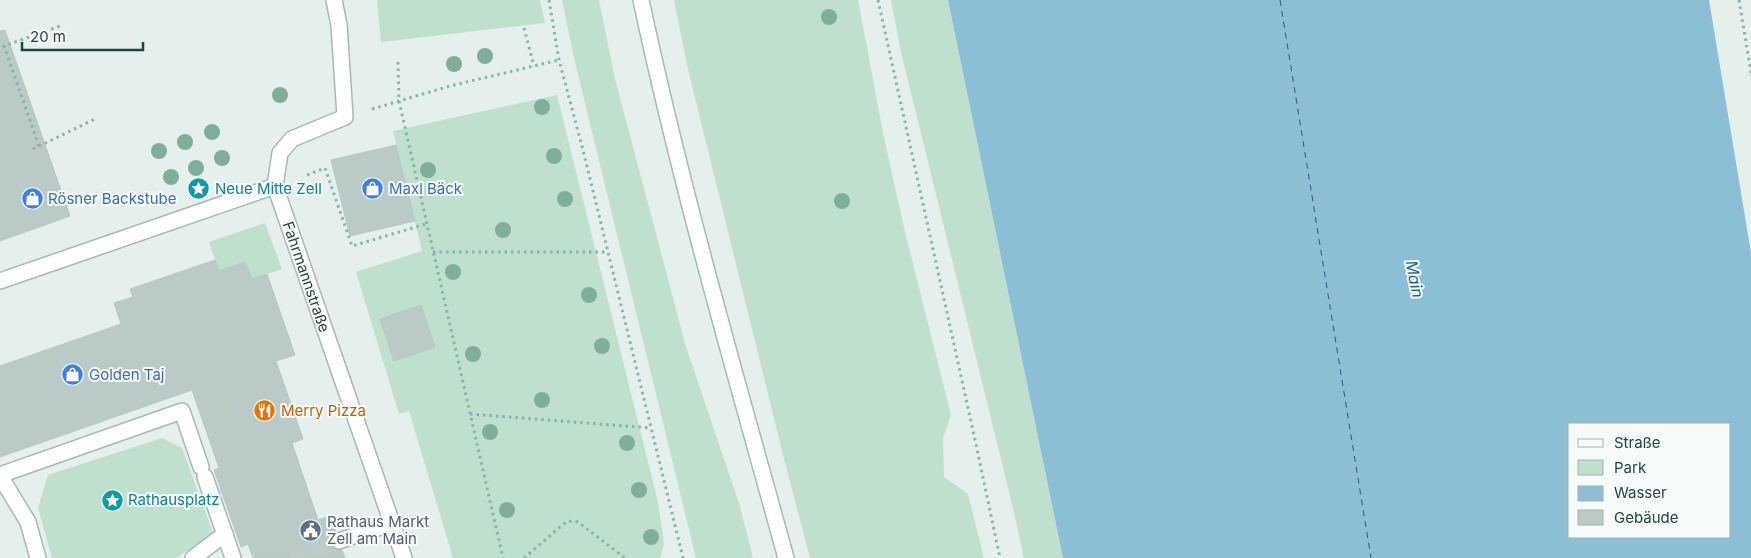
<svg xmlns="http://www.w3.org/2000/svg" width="1751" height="558" viewBox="0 0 1751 558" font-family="Inter,sans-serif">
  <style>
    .green { fill: #bee0cd }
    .water { fill: #8cbed5; fill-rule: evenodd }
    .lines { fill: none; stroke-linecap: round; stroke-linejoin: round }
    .ferry { stroke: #1a6081; stroke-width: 1; stroke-dasharray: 6 5; stroke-linecap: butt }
    .building { fill: #bacac6; stroke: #b7c9c4 }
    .street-tunnel { stroke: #beccc9; stroke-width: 15; stroke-dasharray: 15 8; stroke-linecap: butt }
    .lane-casing { stroke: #a7b8b5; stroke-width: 18 }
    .street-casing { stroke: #a7b8b5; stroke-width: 18 }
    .secondary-casing { stroke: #a3bbb7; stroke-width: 18 }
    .path { stroke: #85b4ac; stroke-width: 3; stroke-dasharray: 2.5 4; stroke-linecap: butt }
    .lane { stroke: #fff; stroke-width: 15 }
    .street { stroke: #fff; stroke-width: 15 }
    .secondary { stroke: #fff; stroke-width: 15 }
    .tree { fill: #7faf9a }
    .labels { text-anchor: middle; stroke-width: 4; stroke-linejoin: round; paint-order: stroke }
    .culture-label { font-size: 15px; fill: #0d838f; stroke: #f6fbf9; text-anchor: start }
    .shop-label { font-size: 15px; fill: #366cbe; stroke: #f6fbf9; text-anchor: start }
    .street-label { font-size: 15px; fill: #23423f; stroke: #f6fbf9 }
    .food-label { font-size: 15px; fill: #c56008; stroke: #f6fbf9; text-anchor: start }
    .service-label { font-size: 15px; fill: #4e5e75; stroke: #f6fbf9; text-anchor: start }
    .water-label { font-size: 16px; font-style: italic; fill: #1a6081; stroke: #f6fbf9 }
  </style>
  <rect width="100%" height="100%" fill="#e5efec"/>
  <g class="green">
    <path d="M377 0H540L545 23 381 42Z"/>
    <path d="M562 0H599L615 79 686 347 739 503 753 558H696L574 58Z"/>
    <path d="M674 0H858L884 138 904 228 951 415 943 438 944 477 968 494 984 558H810L784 459 688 69Z"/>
    <path d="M891 0H948L1063 558H1024L1013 508 901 52Z"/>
    <path d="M557 95 658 502 664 544 660 558H453L409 411 399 414 356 272 422 251 393 131Z"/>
    <path d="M265 223 282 269 252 279 245 262 219 271 209 242Z"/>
    <path d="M162 438 182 448 213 533 177 558H52L38 508 48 475Z"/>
  </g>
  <path class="water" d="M948 0H1709L1751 253V558H1063ZM1570 424H1730V537H1570Z"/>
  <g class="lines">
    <path class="ferry" d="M1280 0 1371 558"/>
  </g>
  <g class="building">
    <path d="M5 30 70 216 0 241V31Z"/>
    <path d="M396 145 415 221 350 236 331 160Z"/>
    <path d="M215 260 219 271 245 262 252 279 267 274 295 355 276 361 303 439 292 443 318 520 330 516 336 532 330 539V544L337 550H342L345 558H253L248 544 241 547 214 470 219 468 192 390 0 457V366L121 324 114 303 133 297 130 289Z"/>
    <path d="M421 305 435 347 394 361 380 319Z"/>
  </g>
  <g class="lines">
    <path class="street-tunnel" d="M291 558 339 541"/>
    <defs>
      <path id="lane" d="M275 186 280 153 292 139 345 117 339 25 334 0"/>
      <g id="street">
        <path d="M0 281 275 186 404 558"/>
        <path d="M0 475 182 411 201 467"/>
        <path d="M0 476 28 522 38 558"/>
        <path d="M205 477 233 558"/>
        <path d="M339 541 392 523"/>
        <path d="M193 558 225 534"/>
      </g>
      <path id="secondary" d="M641 0C681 188 735 373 786 558"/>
    </defs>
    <use href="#lane" class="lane-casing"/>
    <use href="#street" class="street-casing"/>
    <use href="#secondary" class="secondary-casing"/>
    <g class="path">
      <path d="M549 0 559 60 583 150 683 558"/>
      <path d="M878 0 974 435 1000 558"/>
      <path d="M1739 0 1751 73"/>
      <path d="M524 28 534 66"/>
      <path d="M398 62 399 101 503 558"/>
      <path d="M372 109 450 86 559 60"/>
      <path d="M39 146 4 46 63 25"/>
      <path d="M33 149 97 118"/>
      <path d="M307 175 325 168 352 246 426 224"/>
      <path d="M433 252H608"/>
      <path d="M470 414 651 428"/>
      <path d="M524 558 566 522 572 521 578 522 625 558"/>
    </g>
    <use href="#lane" class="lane"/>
    <use href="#street" class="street"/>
    <use href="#secondary" class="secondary"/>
  </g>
  <g class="tree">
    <circle cx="829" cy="17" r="8"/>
    <circle cx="485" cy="56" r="8"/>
    <circle cx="454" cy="64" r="8"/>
    <circle cx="280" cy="95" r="8"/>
    <circle cx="542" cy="107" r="8"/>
    <circle cx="212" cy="132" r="8"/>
    <circle cx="185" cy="142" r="8"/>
    <circle cx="159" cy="151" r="8"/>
    <circle cx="554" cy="156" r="8"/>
    <circle cx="222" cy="158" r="8"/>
    <circle cx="196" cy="168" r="8"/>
    <circle cx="428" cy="170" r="8"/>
    <circle cx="171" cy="177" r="8"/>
    <circle cx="565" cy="199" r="8"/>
    <circle cx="842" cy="201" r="8"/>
    <circle cx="503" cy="230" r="8"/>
    <circle cx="453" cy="272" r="8"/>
    <circle cx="589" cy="295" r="8"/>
    <circle cx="602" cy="346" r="8"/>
    <circle cx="473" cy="354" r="8"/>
    <circle cx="542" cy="400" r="8"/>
    <circle cx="490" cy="432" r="8"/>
    <circle cx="627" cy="443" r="8"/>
    <circle cx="639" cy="490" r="8"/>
    <circle cx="507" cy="510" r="8"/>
    <circle cx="651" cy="537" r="8"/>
  </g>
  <defs>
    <symbol id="sight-disc" viewBox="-11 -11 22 22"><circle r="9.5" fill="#0f9aa8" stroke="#f6fbf9"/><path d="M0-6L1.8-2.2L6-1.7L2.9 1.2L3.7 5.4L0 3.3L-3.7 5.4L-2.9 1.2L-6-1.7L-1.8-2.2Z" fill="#fff"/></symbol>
    <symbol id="shop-disc" viewBox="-11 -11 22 22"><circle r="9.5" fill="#3f7fe0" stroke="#f6fbf9"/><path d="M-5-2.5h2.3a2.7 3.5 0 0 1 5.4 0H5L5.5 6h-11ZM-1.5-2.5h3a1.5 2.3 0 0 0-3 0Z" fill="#fff"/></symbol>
    <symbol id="restaurant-disc" viewBox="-11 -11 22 22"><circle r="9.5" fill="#e8710a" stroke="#f6fbf9"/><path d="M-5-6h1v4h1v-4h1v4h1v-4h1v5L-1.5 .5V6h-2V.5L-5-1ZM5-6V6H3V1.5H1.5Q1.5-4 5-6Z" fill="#fff"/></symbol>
    <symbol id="civic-disc" viewBox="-11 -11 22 22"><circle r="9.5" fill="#5c6f8a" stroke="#f6fbf9"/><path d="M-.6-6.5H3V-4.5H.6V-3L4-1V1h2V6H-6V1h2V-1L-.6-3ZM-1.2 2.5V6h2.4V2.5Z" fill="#fff"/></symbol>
  </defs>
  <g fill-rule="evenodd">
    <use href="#sight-disc" x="186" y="176" width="25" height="25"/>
    <use href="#shop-disc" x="360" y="176" width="25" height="25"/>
    <use href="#shop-disc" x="20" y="186" width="25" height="25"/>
    <use href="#shop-disc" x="60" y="362" width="25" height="25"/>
    <use href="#restaurant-disc" x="252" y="398" width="25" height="25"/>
    <use href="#sight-disc" x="100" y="488" width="25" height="25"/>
    <use href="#civic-disc" x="298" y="518" width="25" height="25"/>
  </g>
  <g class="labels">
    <g class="culture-label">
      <text x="215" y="194">Neue Mitte Zell</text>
      <text x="128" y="505">Rathausplatz</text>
    </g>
    <g class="shop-label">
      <text x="389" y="194">Maxl Bäck</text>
      <text x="48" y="204">Rösner Backstube</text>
      <text x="89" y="380">Golden Taj</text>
    </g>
    <g class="street-label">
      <text transform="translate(306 277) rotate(71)" y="5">Fahrmannstraße</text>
    </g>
    <g class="food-label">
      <text x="281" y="416">Merry Pizza</text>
    </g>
    <g class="service-label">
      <text x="327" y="527">Rathaus Markt<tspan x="327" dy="17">Zell am Main</tspan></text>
    </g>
    <g class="water-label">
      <text transform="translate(1415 279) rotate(79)" y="6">Main</text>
    </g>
  </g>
  <rect x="1568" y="423" width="162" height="115" fill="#f6fbf9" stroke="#a2b1af"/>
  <rect x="1578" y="439" width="25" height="8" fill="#ffffff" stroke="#a2b1af"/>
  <text x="1614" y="448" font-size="15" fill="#23423f">Straße</text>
  <rect x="1578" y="460" width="25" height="15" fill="#bee0cd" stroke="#a2b1af"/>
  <text x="1614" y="473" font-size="15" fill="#23423f">Park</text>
  <rect x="1578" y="486" width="25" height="15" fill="#8cbed5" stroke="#a2b1af"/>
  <text x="1614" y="498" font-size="15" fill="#23423f">Wasser</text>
  <rect x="1578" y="510" width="25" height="15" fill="#bacac6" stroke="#a2b1af"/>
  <text x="1614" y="523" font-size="15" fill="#23423f">Gebäude</text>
  <path d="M22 42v8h121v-8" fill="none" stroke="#23423f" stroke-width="2.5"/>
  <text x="30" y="42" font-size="15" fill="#23423f" stroke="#f6fbf9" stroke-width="4" paint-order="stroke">20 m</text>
</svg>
